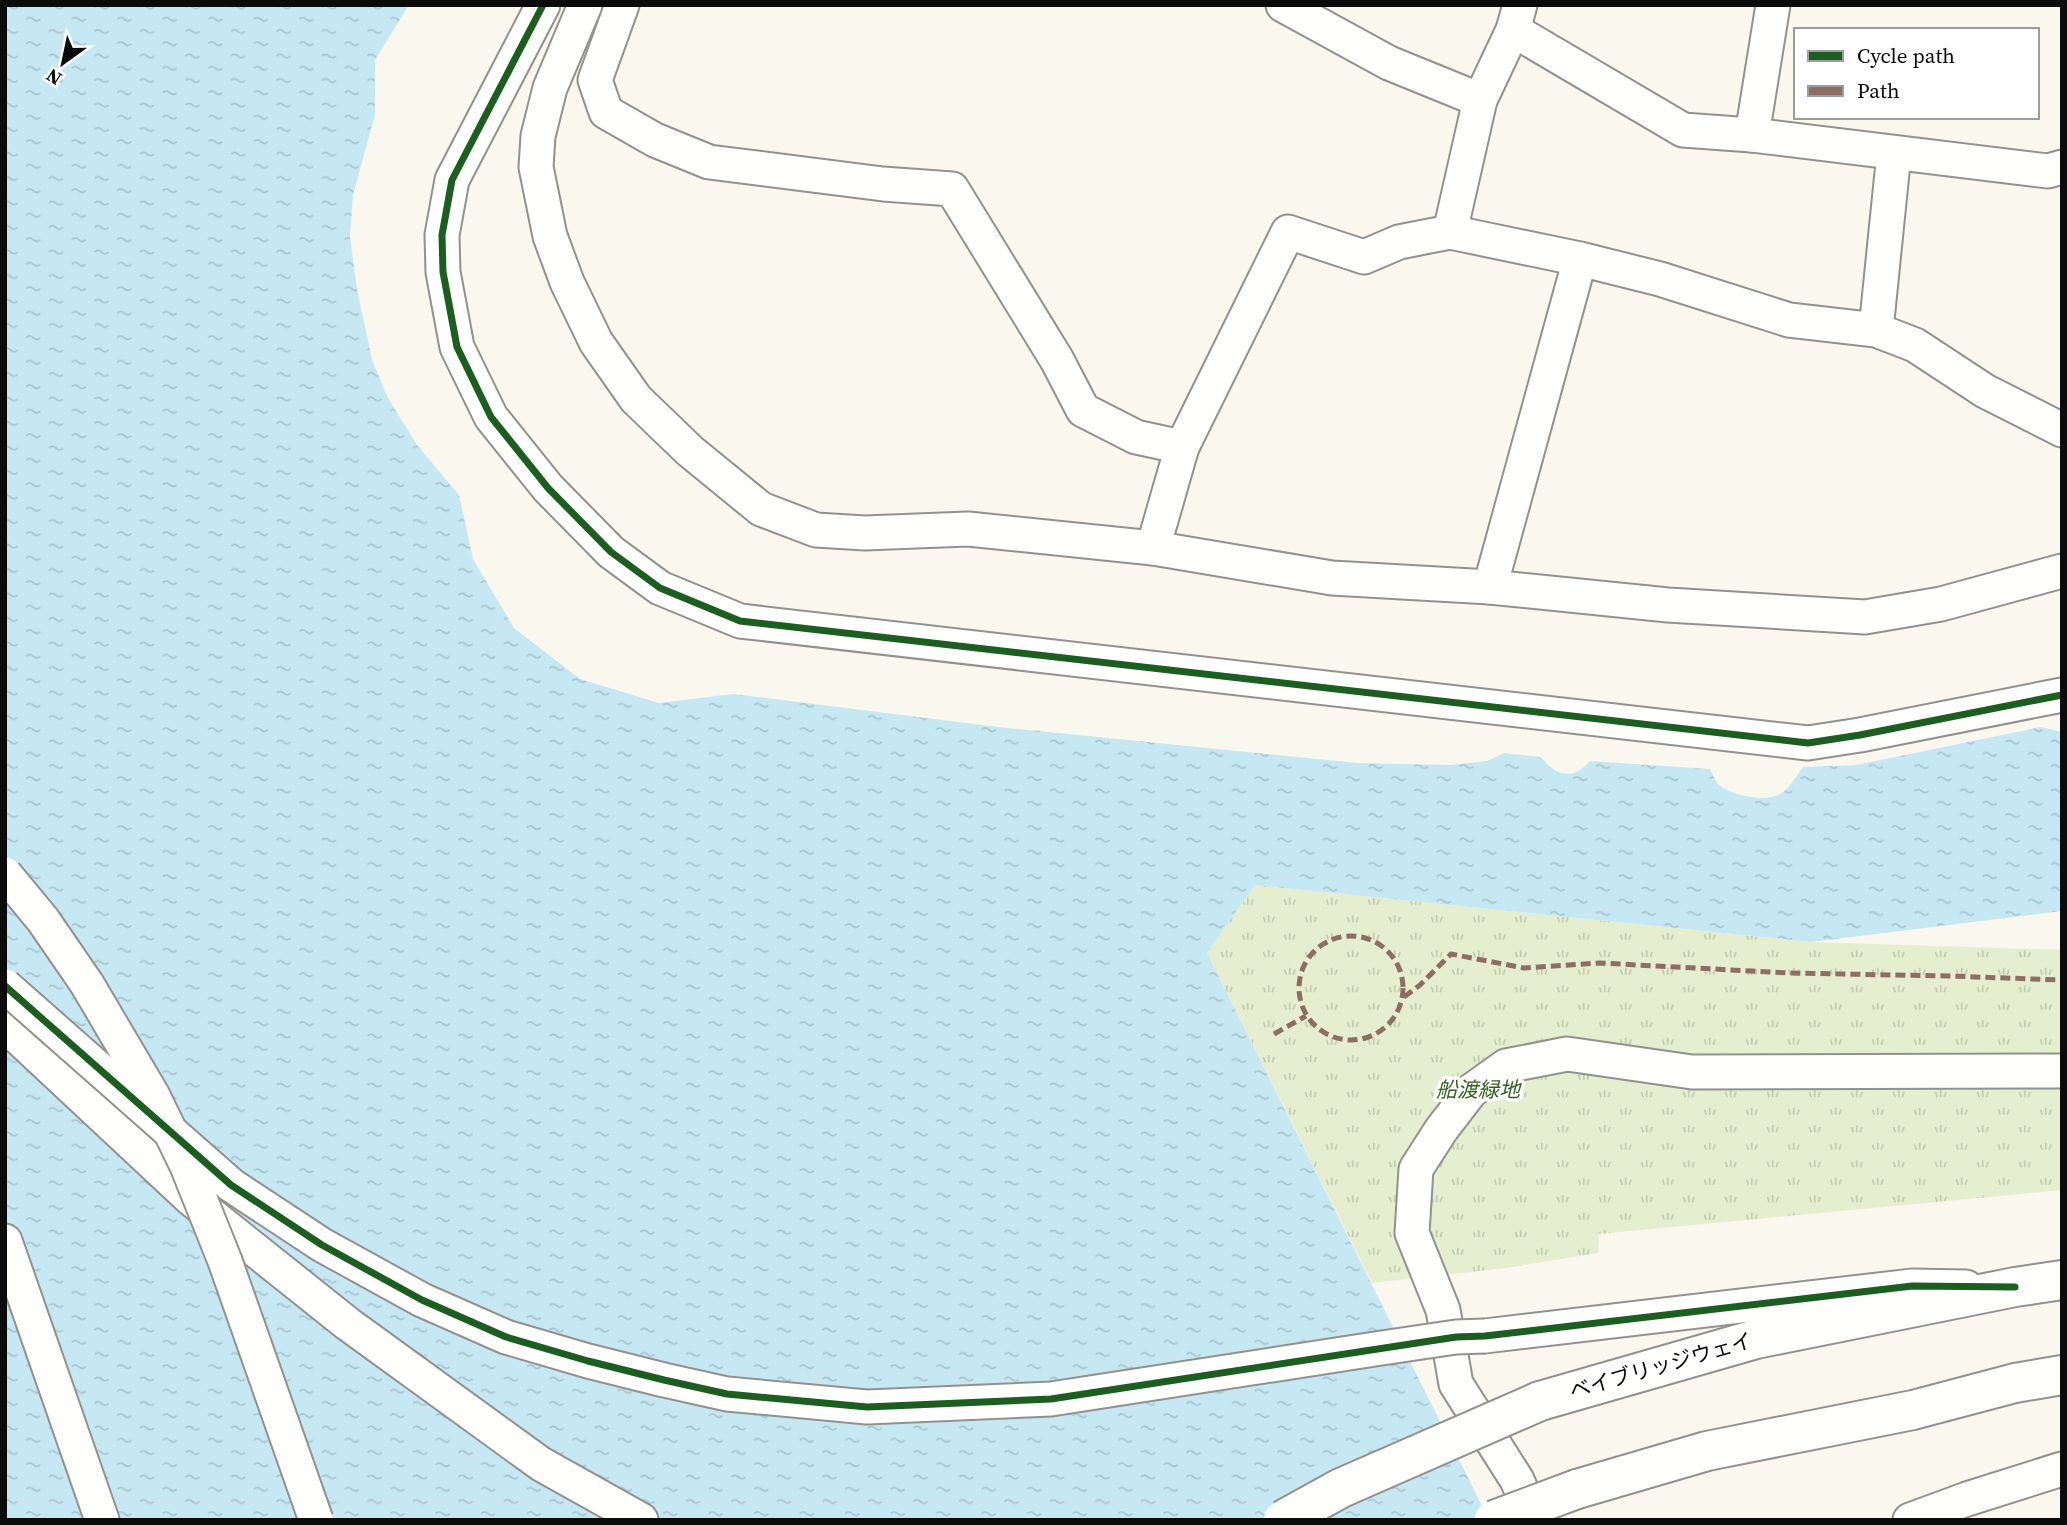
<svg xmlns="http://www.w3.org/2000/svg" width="2067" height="1525" viewBox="0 0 2067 1525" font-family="'Source Serif 4','Noto Sans JP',serif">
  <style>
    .park { fill: url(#park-tufts) }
    .water { fill: url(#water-ripples) }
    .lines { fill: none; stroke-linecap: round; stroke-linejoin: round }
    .minor-casing { stroke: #93918e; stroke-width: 37 }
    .tertiary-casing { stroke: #93918e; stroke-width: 42 }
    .minor { stroke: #fefefd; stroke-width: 33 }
    .tertiary { stroke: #fefefd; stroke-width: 38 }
    .minor-bridge-casing { stroke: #93918e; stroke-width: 37; stroke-linecap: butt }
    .tertiary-bridge-casing { stroke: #93918e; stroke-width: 42; stroke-linecap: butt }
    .minor-bridge { stroke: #fefefd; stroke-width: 33 }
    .tertiary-bridge { stroke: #fefefd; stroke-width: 38 }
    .quiet { stroke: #8d6e63; stroke-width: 5; stroke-dasharray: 10 5; stroke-linecap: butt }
    .cycleway-casing { stroke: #fff; stroke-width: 11 }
    .cycleway { stroke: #1b5e20; stroke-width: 7 }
    .labels { text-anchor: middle; stroke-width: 7; stroke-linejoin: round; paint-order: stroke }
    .park-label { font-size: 21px; font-style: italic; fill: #32611d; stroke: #fff }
    .street-label { font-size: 21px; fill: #0b0b0b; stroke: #fff }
  </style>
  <defs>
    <pattern id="park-tufts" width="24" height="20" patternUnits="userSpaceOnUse" patternTransform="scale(1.75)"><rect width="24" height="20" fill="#e5efcf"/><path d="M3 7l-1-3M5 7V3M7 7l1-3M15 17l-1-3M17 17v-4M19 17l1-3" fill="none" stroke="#c3ccb0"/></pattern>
    <pattern id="water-ripples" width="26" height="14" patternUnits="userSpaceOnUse" patternTransform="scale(1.75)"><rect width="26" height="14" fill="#c6e8f3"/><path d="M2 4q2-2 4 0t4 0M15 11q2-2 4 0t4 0" fill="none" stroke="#a9c6cf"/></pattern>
  </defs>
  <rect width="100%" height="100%" fill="#faf7ef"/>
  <path class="park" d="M1255 885 1811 942 2062 950V1190L1599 1234 1598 1253 1506 1268 1372 1283 1207 953Z"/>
  <path class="water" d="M5 5H409L375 60V115L353 195 350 237 357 289 372 360 388 398 417 445 459 495 473 559 514 628 580 679 659 703 733 694 998 727 1357 763 1450 765 1487 761 1504 753 1541 757C1556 776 1573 781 1590 761L1710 769C1712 773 1715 780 1718 784 1731 796 1767 803 1782 793 1790 787 1797 775 1803 767L1856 765 2041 727 2062 732V911L1811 942 1255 885 1207 953 1489 1520H5Z"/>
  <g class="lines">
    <defs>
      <g id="minor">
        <path d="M543 5 452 180 442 235 443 272 457 347 491 417 548 488 611 552 660 588 740 621 1808 743 1860 735 2062 695"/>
        <path d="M585 5 550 88 538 136 536 167 550 236 567 282 596 342 636 399 690 451 761 509 816 530 865 533 968 529 1153 548 1332 578 1490 587 1668 605 1865 617 1941 604 2062 571"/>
        <path d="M622 5 595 80 606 112 655 140 709 162 883 184 952 189 1057 360 1083 410 1136 437 1182 447"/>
        <path d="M1283 5 1389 63 1480 100"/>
        <path d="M1513 30 1683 130 1752 135 2048 171 2062 167"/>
        <path d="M1752 135 1773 5"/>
        <path d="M1450 232 1480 100 1513 30 1520 5"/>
        <path d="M1876 330 1894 153"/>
        <path d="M1153 548 1182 447 1288 232 1364 257 1399 242 1450 232 1580 259 1660 279 1789 320 1876 330 1915 345 1985 391 2062 430"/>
        <path d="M1490 587 1580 259"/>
        <path d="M5 1025 190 1198 348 1324 541 1464 641 1520"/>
        <path d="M5 1241 102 1520"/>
        <path d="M1485 1336 1912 1286 1966 1287"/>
        <path d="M1534 1520 1517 1480 1456 1384 1443 1310 1412 1233 1416 1169 1441 1130 1471 1091 1506 1066 1567 1054 1692 1072 2062 1071"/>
        <path d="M1910 1520 1967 1499 2062 1469"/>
      </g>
      <g id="tertiary">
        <path d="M1540 1401 1756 1339 2015 1287 2062 1280"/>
        <path d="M1577 1489 1707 1451 1913 1410 2015 1383 2062 1375"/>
      </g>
    </defs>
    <use href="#minor" class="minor-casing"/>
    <use href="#tertiary" class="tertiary-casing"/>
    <use href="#minor" class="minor"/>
    <use href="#tertiary" class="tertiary"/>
    <defs>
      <g id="minor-bridge">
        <path d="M5 874 43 920 87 984 153 1096 187 1166 225 1261 316 1520"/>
        <path d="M5 986 231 1185 322 1245 422 1300 506 1337 588 1361 664 1380 727 1394 867 1407 1051 1399 1375 1349 1456 1337 1485 1336"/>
      </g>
      <g id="tertiary-bridge">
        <path d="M1283 1520 1341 1488 1540 1401"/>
        <path d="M1494 1520 1577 1489"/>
      </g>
    </defs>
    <use href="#minor-bridge" class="minor-bridge-casing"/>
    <use href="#tertiary-bridge" class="tertiary-bridge-casing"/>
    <use href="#minor-bridge" class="minor-bridge"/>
    <use href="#tertiary-bridge" class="tertiary-bridge"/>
    <g class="quiet">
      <circle cx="1351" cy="988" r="52"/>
      <path d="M1404 997 1420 985 1451 954 1524 968 1600 963 1789 973 1948 976 2062 980"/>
      <path d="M1274 1034 1306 1016"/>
    </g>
    <defs>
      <g id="cycleway">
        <path d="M543 5 452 180 442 235 443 272 457 347 491 417 548 488 611 552 660 588 740 621 1808 743 1860 735 2062 695"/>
        <path d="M5 986 231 1185 322 1245 422 1300 506 1337 588 1361 664 1380 727 1394 867 1407 1051 1399 1456 1337 1485 1336 1912 1286 2015 1287"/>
      </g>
    </defs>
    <use href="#cycleway" class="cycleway-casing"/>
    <use href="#cycleway" class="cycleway"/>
  </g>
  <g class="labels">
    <g class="park-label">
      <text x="1478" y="1097">船渡緑地</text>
    </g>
    <g class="street-label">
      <text transform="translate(1661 1366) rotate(-16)" y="7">ベイブリッジウェイ</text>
    </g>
  </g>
  <rect width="2067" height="1525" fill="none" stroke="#0b0b0b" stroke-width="14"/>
  <rect x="1794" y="28" width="245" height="91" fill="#ffffff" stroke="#9d9d9d" stroke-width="2"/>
  <rect x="1808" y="51" width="35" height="10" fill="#1b5e20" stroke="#9d9d9d" stroke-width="2"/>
  <text x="1857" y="63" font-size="21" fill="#0b0b0b">Cycle path</text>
  <rect x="1808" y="86" width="35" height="10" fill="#8d6e63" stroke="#9d9d9d" stroke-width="2"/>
  <text x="1857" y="98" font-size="21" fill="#0b0b0b">Path</text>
  <g transform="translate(63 63) rotate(213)" stroke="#ffffff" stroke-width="5" paint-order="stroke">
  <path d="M0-5L12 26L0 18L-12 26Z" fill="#0b0b0b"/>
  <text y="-10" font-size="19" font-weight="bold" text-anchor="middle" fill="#0b0b0b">N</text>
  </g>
</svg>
